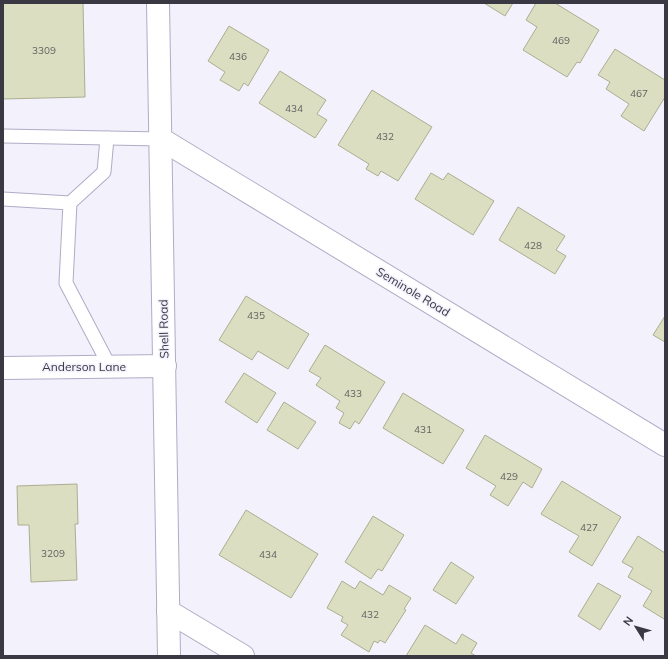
<svg xmlns="http://www.w3.org/2000/svg" width="668" height="659" viewBox="0 0 668 659" font-family="Mulish,sans-serif">
  <style>
    .building { fill: #dcdec1; stroke: #acae92 }
    .lines { fill: none; stroke-linecap: round; stroke-linejoin: round }
    .lane-casing { stroke: #b1abc6; stroke-width: 15 }
    .street-casing { stroke: #b1abc6; stroke-width: 24 }
    .secondary-casing { stroke: #b1abc6; stroke-width: 24 }
    .lane { stroke: #fff; stroke-width: 13 }
    .street { stroke: #fff; stroke-width: 22 }
    .secondary { stroke: #fff; stroke-width: 22 }
    .labels { text-anchor: middle; stroke-width: 3; stroke-linejoin: round; paint-order: stroke }
    .number-label { font-size: 10px; fill: #626262 }
    .street-label { font-size: 12px; fill: #3a3843; stroke: #f3f1fc }
  </style>
  <rect width="100%" height="100%" fill="#f3f1fc"/>
  <g class="building">
    <path d="M3 3H83L85 97 3 99Z"/>
    <path d="M484 3H513L505 16Z"/>
    <path d="M536 3H555L599 30 580 63 577 62 567 77 523 50 537 27 526 20Z"/>
    <path d="M229 26 269 50 248 86 244 83 239 91 220 80 225 72 208 61Z"/>
    <path d="M615 49 665 80V97L644 131 621 116 629 104 606 89 610 82 598 75Z"/>
    <path d="M280 71 326 100 317 114 327 120 315 138 259 103Z"/>
    <path d="M372 90 432 127 398 181 381 171 378 176 366 169 369 164 338 145Z"/>
    <path d="M431 173 443 180 448 173 494 201 473 235 415 199Z"/>
    <path d="M518 207 565 236 556 250 566 256 555 274 499 240Z"/>
    <path d="M246 296 309 334 288 369 258 351 252 360 219 340Z"/>
    <path d="M665 316V342L653 335Z"/>
    <path d="M325 345 385 382 359 424 355 421 350 429 339 423 344 413 336 408 340 401 316 385 321 378 309 371Z"/>
    <path d="M244 373 276 393 257 423 225 402Z"/>
    <path d="M403 393 464 430 443 464 383 428Z"/>
    <path d="M284 402 316 422 298 449 267 430Z"/>
    <path d="M485 435 542 469 532 488 523 482 508 506 490 495 496 486 466 468Z"/>
    <path d="M562 481 621 517 592 566 569 552 579 536 541 514Z"/>
    <path d="M77 484 78 524H75L77 580 31 582 29 525H18L17 486Z"/>
    <path d="M246 510 318 554 291 598 219 555Z"/>
    <path d="M373 516 404 535 382 571 378 569 371 579 345 562Z"/>
    <path d="M638 536 665 553V616L664 619 643 606 652 591 628 577 633 568 622 562Z"/>
    <path d="M451 562 474 577 456 604 433 590Z"/>
    <path d="M342 581 355 589 360 581 383 595 389 585 411 598 404 609 406 610 385 643 380 640 378 643 374 641 369 652 341 635 348 625 341 621 343 617 327 608Z"/>
    <path d="M598 583 621 596 600 630 578 616Z"/>
    <path d="M425 625 456 644 462 634 477 643 471 653 476 656H406Z"/>
  </g>
  <g class="lines">
    <defs>
      <g id="lane">
        <path d="M3 136 161 139"/>
        <path d="M3 199 70 203 104 172 107 138"/>
        <path d="M70 203 66 283 110 367"/>
      </g>
      <g id="street">
        <path d="M161 139 665 445"/>
        <path d="M3 368 165 366"/>
        <path d="M168 611 243 656"/>
      </g>
      <path id="secondary" d="M158 3 169 656"/>
    </defs>
    <use href="#lane" class="lane-casing"/>
    <use href="#street" class="street-casing"/>
    <use href="#secondary" class="secondary-casing"/>
    <use href="#lane" class="lane"/>
    <use href="#street" class="street"/>
    <use href="#secondary" class="secondary"/>
  </g>
  <g class="labels">
    <g class="number-label">
      <text x="561" y="44">469</text>
      <text x="44" y="54">3309</text>
      <text x="238" y="60">436</text>
      <text x="639" y="97">467</text>
      <text x="294" y="112">434</text>
      <text x="385" y="140">432</text>
      <text x="533" y="249">428</text>
      <text x="256" y="319">435</text>
      <text x="353" y="397">433</text>
      <text x="423" y="433">431</text>
      <text x="509" y="480">429</text>
      <text x="589" y="531">427</text>
      <text x="53" y="557">3209</text>
      <text x="268" y="558">434</text>
      <text x="370" y="618">432</text>
    </g>
    <g class="street-label">
      <text transform="translate(413 292) rotate(31)" y="4">Seminole Road</text>
      <text transform="translate(164 329) rotate(-91)" y="4">Shell Road</text>
      <text x="84" y="371">Anderson Lane</text>
    </g>
  </g>
  <rect width="668" height="659" fill="none" stroke="#3a3843" stroke-width="8"/>
  <g transform="translate(636 627) rotate(307)" stroke="#f3f1fc" stroke-width="3" paint-order="stroke">
  <path d="M0-3L7 15L0 10L-7 15Z" fill="#3a3843"/>
  <text y="-6" font-size="11" font-weight="bold" text-anchor="middle" fill="#3a3843">N</text>
  </g>
</svg>
